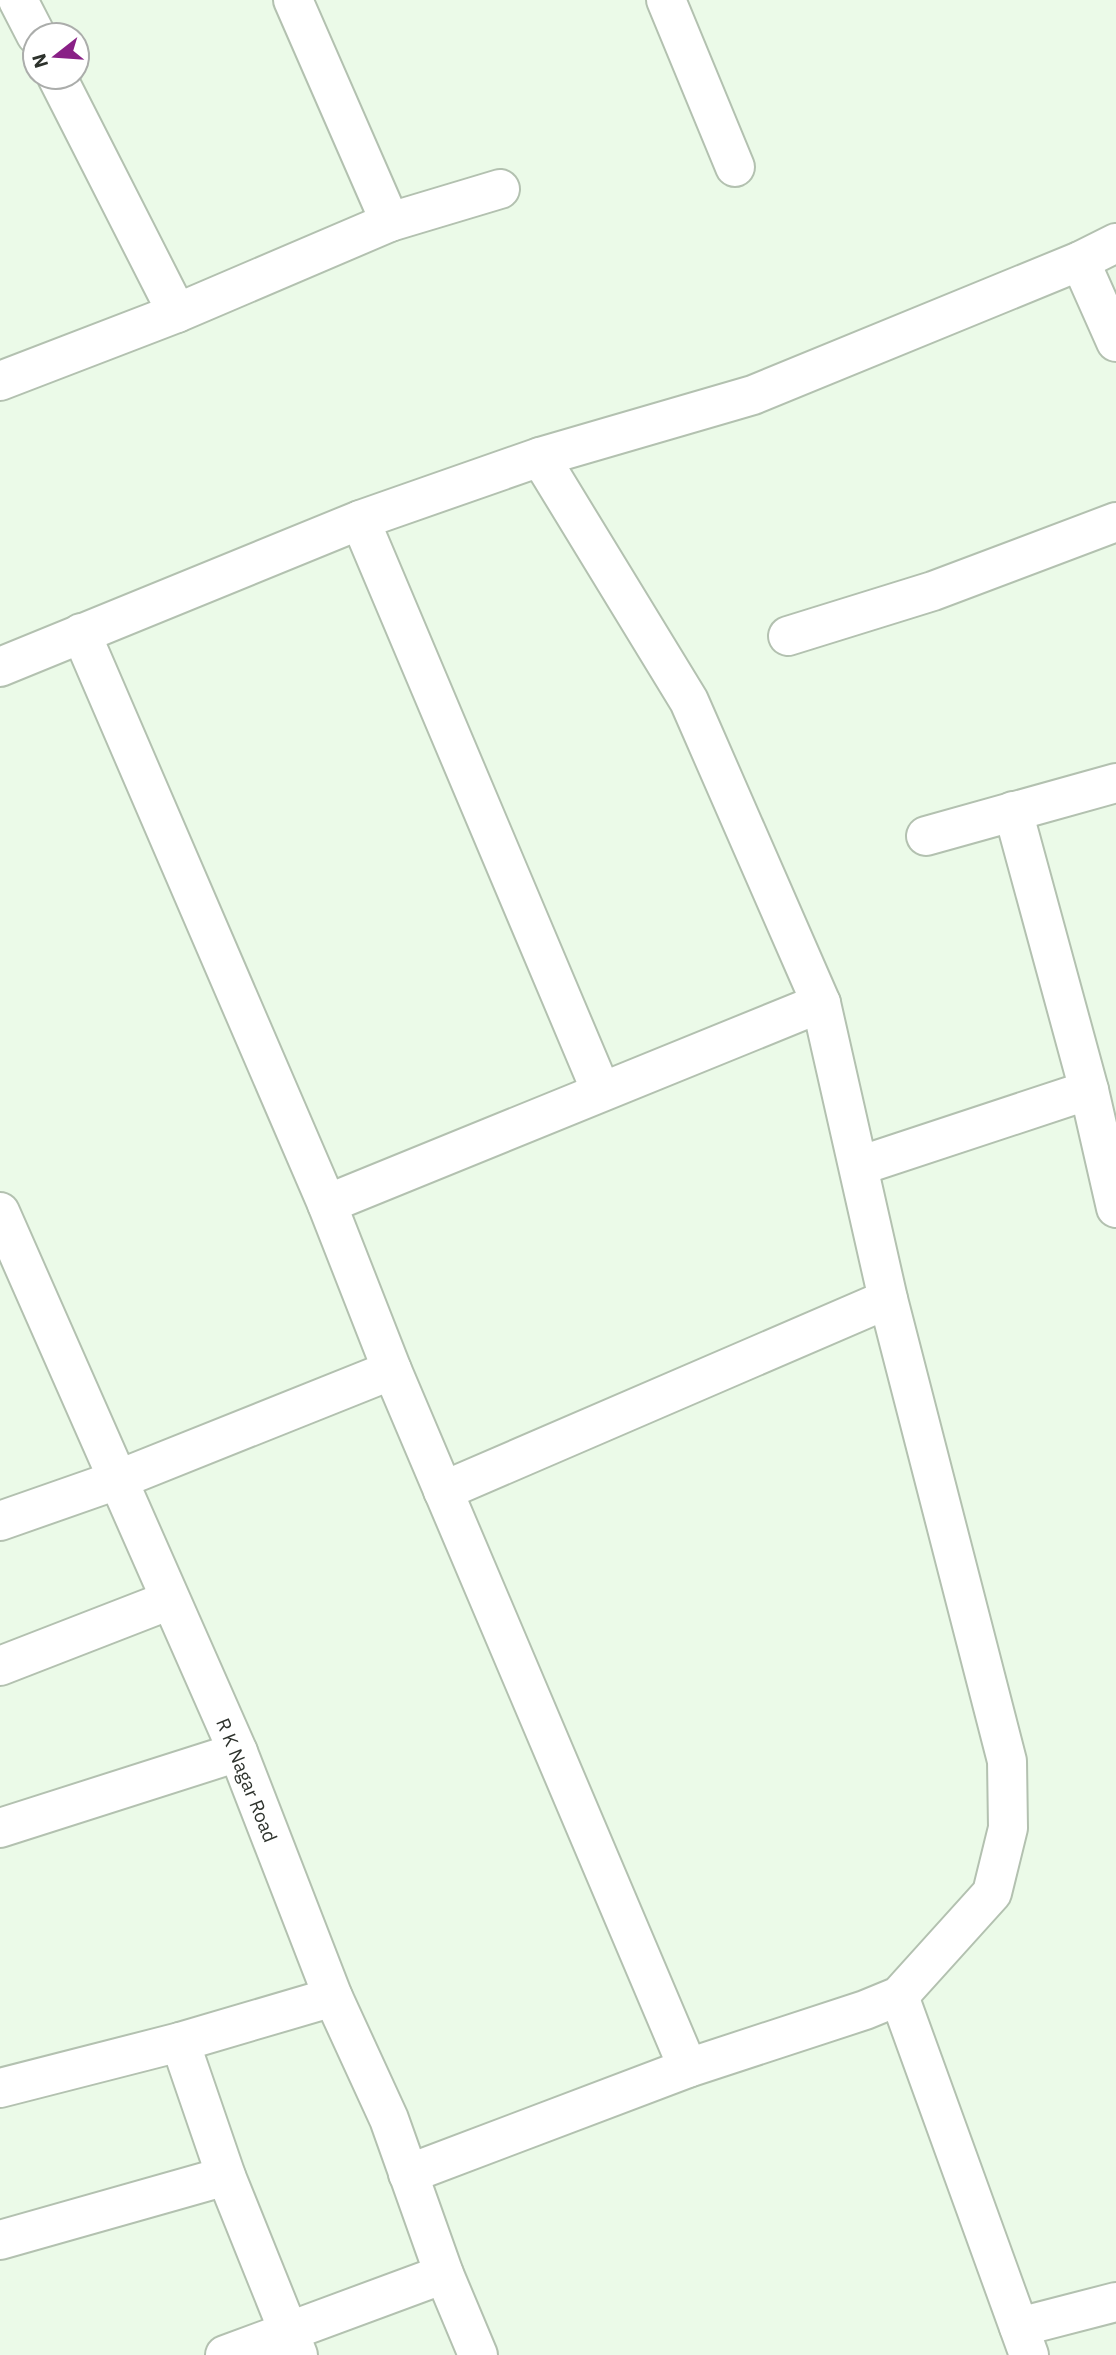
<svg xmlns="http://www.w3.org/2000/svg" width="1116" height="2355" viewBox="0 0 1116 2355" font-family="'IBM Plex Sans',sans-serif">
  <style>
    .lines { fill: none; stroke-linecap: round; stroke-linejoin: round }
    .minor-casing { stroke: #b3c1b0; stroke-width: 42 }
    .major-casing { stroke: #b3c1b0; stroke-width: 42 }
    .minor { stroke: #fff; stroke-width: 38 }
    .major { stroke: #fff; stroke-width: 38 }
    .labels { text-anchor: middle; stroke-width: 5; stroke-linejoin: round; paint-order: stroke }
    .street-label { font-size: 19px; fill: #2d322c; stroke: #fff }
  </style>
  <rect width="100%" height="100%" fill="#ebfae8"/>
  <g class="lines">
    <defs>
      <g id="minor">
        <path d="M18 0 36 35"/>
        <path d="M293 0 390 222"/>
        <path d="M666 0 735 167"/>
        <path d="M1080 261 1116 342"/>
        <path d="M177 313 390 222 500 189"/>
        <path d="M0 381 177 313 57 77"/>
        <path d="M540 457 753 395 1080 261 1116 243"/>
        <path d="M360 520 601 1091"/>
        <path d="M81 633 327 1204 392 1370 688 2068"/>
        <path d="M788 636 933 591 1116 522"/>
        <path d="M0 667 360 520 540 457 689 701 821 1003 888 1299 1007 1761 1008 1828 992 1893 899 1996 865 2010 688 2068 408 2174"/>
        <path d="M1013 811 1089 1090 1116 1208"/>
        <path d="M926 836 1116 783"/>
        <path d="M859 1166 1089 1090"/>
        <path d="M327 1204 821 1003"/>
        <path d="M443 1491 888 1299"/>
        <path d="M0 1521 117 1480 392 1370"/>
        <path d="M0 1666 170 1600"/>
        <path d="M0 1828 238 1752"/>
        <path d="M899 1996 1029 2355"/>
        <path d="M180 2042 226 2176 298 2355"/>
        <path d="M0 2088 180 2042 333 1997"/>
        <path d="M0 2240 226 2176"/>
        <path d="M1019 2327 1116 2302"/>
        <path d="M225 2355 444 2274"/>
      </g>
      <path id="major" d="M0 1212 238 1752 333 1997 389 2119 444 2274 478 2355"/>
    </defs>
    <use href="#minor" class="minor-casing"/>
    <use href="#major" class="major-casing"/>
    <use href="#minor" class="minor"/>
    <use href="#major" class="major"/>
  </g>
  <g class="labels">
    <g class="street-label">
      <text transform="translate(247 1780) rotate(68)" y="7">R K Nagar Road</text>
    </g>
  </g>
  <g transform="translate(56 56) rotate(253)"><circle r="33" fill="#ffffff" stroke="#abadab" stroke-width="2"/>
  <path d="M0-5L12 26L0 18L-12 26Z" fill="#892086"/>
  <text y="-10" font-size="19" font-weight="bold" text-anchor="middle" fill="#2d322c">N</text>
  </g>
</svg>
